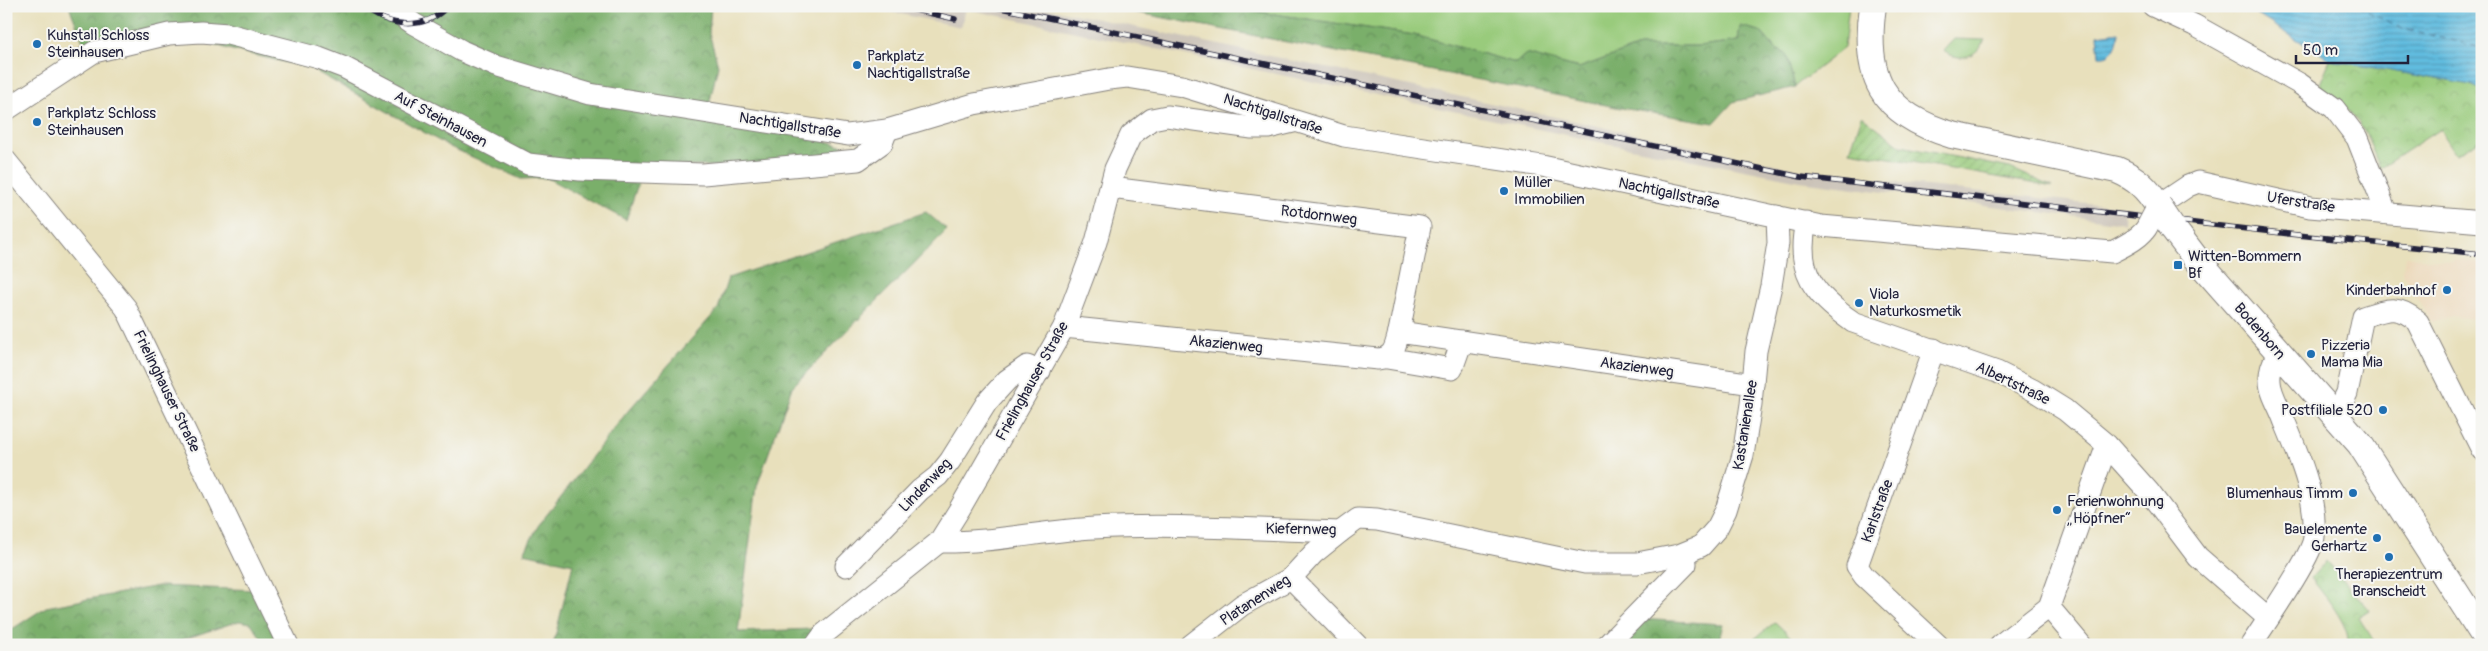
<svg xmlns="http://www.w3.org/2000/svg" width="2488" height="651" viewBox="0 0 2488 651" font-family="Pangolin,sans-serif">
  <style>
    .built { fill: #ecd8ba }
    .railway { fill: #cbc3b8 }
    .grass { fill: #99cb7b; stroke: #5e765b }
    .forest { fill: url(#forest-crowns); stroke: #4e6853 }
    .park { fill: url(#park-crowns); stroke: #5e765b }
    .garden { fill: url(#garden-furrows); stroke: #5e765b }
    .water { fill: url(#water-rules); stroke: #426f8d }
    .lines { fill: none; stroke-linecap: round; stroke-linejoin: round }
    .ferry { stroke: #385874; stroke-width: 1; stroke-dasharray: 6 5; stroke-linecap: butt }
    .minor-casing { stroke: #85817c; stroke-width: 23 }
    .major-casing { stroke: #85817c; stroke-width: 28 }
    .minor { stroke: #fff; stroke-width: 21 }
    .major { stroke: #fff; stroke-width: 26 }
    .rail-casing { stroke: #22223b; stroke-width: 5.5 }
    .rail { stroke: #f6f6f2; stroke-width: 4; stroke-dasharray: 11; stroke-linecap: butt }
    .minor-bridge-casing { stroke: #85817c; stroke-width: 23; stroke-linecap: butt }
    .major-bridge-casing { stroke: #85817c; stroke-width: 28; stroke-linecap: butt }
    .minor-bridge { stroke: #fff; stroke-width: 21 }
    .major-bridge { stroke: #fff; stroke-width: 26 }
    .poi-dot { fill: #1f6fb2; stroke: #f6f6f2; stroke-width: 2 }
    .labels { text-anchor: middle; stroke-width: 4; stroke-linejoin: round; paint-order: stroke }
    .poi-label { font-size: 15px; fill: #22223b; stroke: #f6f6f2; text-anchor: start }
    .street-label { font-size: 15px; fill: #22223b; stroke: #f6f6f2 }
  </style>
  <defs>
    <pattern id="forest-crowns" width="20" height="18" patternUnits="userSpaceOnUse" patternTransform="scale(1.25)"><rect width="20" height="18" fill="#7aaf6b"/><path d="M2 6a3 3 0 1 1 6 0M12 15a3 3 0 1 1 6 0" fill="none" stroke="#648e59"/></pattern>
    <pattern id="park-crowns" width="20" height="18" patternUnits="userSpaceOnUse" patternTransform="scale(1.25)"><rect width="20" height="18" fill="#99cb7b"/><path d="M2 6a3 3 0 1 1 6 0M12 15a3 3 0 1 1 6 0" fill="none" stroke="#84ae6b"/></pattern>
    <pattern id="garden-furrows" width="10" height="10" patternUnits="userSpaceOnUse" patternTransform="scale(1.25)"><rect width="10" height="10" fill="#99cb7b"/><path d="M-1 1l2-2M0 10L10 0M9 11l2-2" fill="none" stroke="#84ae6b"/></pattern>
    <pattern id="water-rules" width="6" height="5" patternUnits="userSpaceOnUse" patternTransform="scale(1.25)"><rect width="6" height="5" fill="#61bcdf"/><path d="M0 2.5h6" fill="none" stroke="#5098b6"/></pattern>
  </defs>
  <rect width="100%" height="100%" fill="#f6f6f2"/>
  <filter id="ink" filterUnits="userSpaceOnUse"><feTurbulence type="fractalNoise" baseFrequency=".02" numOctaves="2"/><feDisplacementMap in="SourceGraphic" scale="10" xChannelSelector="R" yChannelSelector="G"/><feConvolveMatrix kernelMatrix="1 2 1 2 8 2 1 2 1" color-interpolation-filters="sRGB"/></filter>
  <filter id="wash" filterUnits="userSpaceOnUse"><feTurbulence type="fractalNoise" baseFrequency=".0096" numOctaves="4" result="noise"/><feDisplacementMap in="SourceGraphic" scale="20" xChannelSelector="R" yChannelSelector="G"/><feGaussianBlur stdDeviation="1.12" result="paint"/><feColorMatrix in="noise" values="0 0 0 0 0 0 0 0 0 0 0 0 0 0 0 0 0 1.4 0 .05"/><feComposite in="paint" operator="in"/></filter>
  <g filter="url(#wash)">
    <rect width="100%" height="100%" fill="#e8e0bc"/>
    <path class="built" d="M2405 256 2453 262V260L2482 262V320L2452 316 2432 322 2424 307 2414 296 2403 272Z"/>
    <path class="railway" d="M864 6H1037L1798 169 1889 182 2125 207 2124 223 1800 181 1595 141 966 9 961 27Z"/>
    <g class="grass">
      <path d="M1221 6H1849L1844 48 1795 86 1786 54 1776 49 1760 31 1740 27 1738 41 1699 46H1639L1579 68 1526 54 1516 63 1414 35Z"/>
      <path d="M1954 39 1985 40C1975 58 1960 62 1943 51Z"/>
      <path d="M1775 622 1799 645H1747Z"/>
    </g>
    <g class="forest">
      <path d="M69 6H711L709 33 718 65 708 110 860 150 768 166H644L626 220 547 178 521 179 450 147 310 68 232 50 168 30 87 52Z"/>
      <path d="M1104 6H1221L1414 35 1516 63 1526 54 1579 68 1639 46H1699L1738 41 1740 26 1760 31 1776 49 1786 54 1795 87 1733 102 1714 123 1621 108Z"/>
      <path d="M926 212 947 230 792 387 757 486 738 632 837 628 826 645H553L573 564 524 553 538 526 627 412 718 309 728 278Z"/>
      <path d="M158 586 257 590 282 645H266L251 623 239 621 166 645H6V633L46 607Z"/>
      <path d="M1638 619 1723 624 1718 645H1615Z"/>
    </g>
    <g class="park">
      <path d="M2330 60 2471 85 2482 90V139L2456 154 2440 129 2380 168C2364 125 2356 113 2319 86Z"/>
      <path d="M2326 561 2369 610 2358 617 2377 645H2348C2351 625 2323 594 2311 578Z"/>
    </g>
    <path class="garden" d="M1862 116 1901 146 2010 168 2053 187 1850 151Z"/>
    <g class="water">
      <path d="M2243 6H2482V90L2471 85 2330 60Z"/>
      <path d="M2119 32C2118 44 2113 58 2099 56L2097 35Z"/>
    </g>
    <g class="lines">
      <path class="ferry" d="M2358 6 2395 26 2482 48"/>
    </g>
  </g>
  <g filter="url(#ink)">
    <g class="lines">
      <defs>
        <g id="minor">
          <path d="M388 6 414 24 462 51 496 66 590 94 848 135 887 130 974 104 1109 79 1127 77 1182 86 1344 136 1542 166 1821 226 2112 252C2124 246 2143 237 2148 225"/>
          <path d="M2153 6 2194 25 2300 84 2334 108 2357 138 2386 212"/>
          <path d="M6 110 94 52 169 34 201 32 228 34 319 58 345 68 528 164 580 170 703 174 858 160 882 143 887 130"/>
          <path d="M6 161 126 308 288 645"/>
          <path d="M1111 188 1420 227 1399 332"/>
          <path d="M2158 206 2188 186 2198 182 2310 207 2482 222"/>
          <path d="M1806 222C1795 272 1814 295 1853 322L1997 372 2033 390 2065 410 2107 445 2149 492 2198 557 2268 618"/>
          <path d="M1064 327 1378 359C1394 358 1395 347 1399 332L1753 384"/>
          <path d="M1934 349 1857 566 1864 576 1938 645"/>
          <path d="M1387 358 1452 369 1462 341"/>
          <path d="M2331 411 2342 403 2347 393 2363 317C2387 309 2398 304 2418 322L2482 450"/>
          <path d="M939 542C991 543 1042 531 1094 528 1176 523 1257 530 1340 532L1358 519 1377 520 1585 563H1637L1679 555 1701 546 1717 528 1726 510 1743 455 1751 404 1756 351 1771 286 1778 243 1777 216"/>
          <path d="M846 566 920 490 938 476 950 461 987 402 1007 380 1027 366 1040 371"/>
          <path d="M1291 578 1357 645"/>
          <path d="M2049 607 2081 645"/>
          <path d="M816 645 824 634 939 542 959 510 1064 327 1096 242 1115 169 1131 135 1152 119 1167 116 1252 128H1268L1293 122"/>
          <path d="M1191 645 1242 605 1291 578 1314 553 1340 532"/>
          <path d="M1607 645 1686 564 1685 553"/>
          <path d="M2000 645 2049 607 2107 445"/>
          <path d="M2251 645C2264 625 2313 555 2314 537 2317 497 2299 456 2284 420 2280 408 2270 393 2270 381 2269 369 2274 362 2278 352"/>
        </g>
        <g id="major">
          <path d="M1873 6C1863 77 1881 114 1952 135L2117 170C2136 178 2147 188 2158 206"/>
          <path d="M2172 227 2194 256 2360 444 2482 633"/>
        </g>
      </defs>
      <use href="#minor" class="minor-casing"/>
      <use href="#major" class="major-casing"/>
      <use href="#minor" class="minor"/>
      <use href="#major" class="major"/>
      <defs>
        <g id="rail">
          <path d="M363 6C388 28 425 31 448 6"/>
          <path d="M898 6 955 19"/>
          <path d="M991 6 1801 177 2298 235 2482 254"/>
        </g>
      </defs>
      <use href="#rail" class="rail-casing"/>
      <use href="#rail" class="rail"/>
      <defs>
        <path id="minor-bridge" d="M2148 225 2158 206"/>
        <path id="major-bridge" d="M2158 206 2172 227"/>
      </defs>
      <use href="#minor-bridge" class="minor-bridge-casing"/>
      <use href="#major-bridge" class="major-bridge-casing"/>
      <use href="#minor-bridge" class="minor-bridge"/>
      <use href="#major-bridge" class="major-bridge"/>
    </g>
  </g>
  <g class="poi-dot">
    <circle cx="37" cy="44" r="5"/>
    <circle cx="857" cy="65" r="5"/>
    <circle cx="37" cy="122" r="5"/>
    <circle cx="1504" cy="191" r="5"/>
    <rect x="2173" y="260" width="10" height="10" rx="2.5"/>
    <circle cx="2447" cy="290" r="5"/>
    <circle cx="1859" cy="303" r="5"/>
    <circle cx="2311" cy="354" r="5"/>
    <circle cx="2383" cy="410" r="5"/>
    <circle cx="2353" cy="493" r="5"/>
    <circle cx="2057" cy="510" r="5"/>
    <circle cx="2377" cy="538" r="5"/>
    <circle cx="2389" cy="557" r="5"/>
  </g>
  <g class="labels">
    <g class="poi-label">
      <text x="47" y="40">Kuhstall Schloss<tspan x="47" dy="17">Steinhausen</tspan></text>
      <text x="867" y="61">Parkplatz<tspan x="867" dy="17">Nachtigallstraße</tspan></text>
      <text x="47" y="118">Parkplatz Schloss<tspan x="47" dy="17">Steinhausen</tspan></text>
      <text x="1514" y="187">Müller<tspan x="1514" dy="17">Immobilien</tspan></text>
      <text x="2188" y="261">Witten-Bommern<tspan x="2188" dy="17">Bf</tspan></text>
      <text x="2437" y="295" text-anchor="end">Kinderbahnhof</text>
      <text x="1869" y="299">Viola<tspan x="1869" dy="17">Naturkosmetik</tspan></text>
      <text x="2321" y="350">Pizzeria<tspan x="2321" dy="17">Mama Mia</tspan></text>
      <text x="2373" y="415" text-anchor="end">Postfiliale 520</text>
      <text x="2343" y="498" text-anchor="end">Blumenhaus Timm</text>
      <text x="2067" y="506">Ferienwohnung<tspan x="2067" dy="17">„Höpfner“</tspan></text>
      <text x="2367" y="534" text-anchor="end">Bauelemente<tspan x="2367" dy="17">Gerhartz</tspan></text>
      <text x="2389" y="579" text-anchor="middle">Therapiezentrum<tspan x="2389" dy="17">Branscheidt</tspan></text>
    </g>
    <g class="street-label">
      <text transform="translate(1273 114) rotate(18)" y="5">Nachtigallstraße</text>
      <text transform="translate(441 119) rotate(28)" y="5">Auf Steinhausen</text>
      <text transform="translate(790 125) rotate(9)" y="5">Nachtigallstraße</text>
      <text transform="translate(1669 193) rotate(12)" y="5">Nachtigallstraße</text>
      <text transform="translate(2301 202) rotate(9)" y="5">Uferstraße</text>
      <text transform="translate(1319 215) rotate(7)" y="5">Rotdornweg</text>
      <text transform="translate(2260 331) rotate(49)" y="5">Bodenborn</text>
      <text transform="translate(1226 344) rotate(6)" y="5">Akazienweg</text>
      <text transform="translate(1637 367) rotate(8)" y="5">Akazienweg</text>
      <text transform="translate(1032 381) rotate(-61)" y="5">Frielinghauser Straße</text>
      <text transform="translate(2013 383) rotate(26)" y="5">Albertstraße</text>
      <text transform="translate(167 391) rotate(64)" y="5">Frielinghauser Straße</text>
      <text transform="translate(1745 425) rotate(-81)" y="5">Kastanienallee</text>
      <text transform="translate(925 485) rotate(-46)" y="5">Lindenweg</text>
      <text transform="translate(1877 511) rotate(-70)" y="5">Karlstraße</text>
      <text transform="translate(1301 529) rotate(1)" y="5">Kiefernweg</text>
      <text transform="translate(1255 600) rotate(-33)" y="5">Platanenweg</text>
    </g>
  </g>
  <rect width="2488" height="651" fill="none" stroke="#f6f6f2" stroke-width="25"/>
  <path d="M2296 55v8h112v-8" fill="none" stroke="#22223b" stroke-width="2.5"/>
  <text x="2303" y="55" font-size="15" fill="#22223b" stroke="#f6f6f2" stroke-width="4" paint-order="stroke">50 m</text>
</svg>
